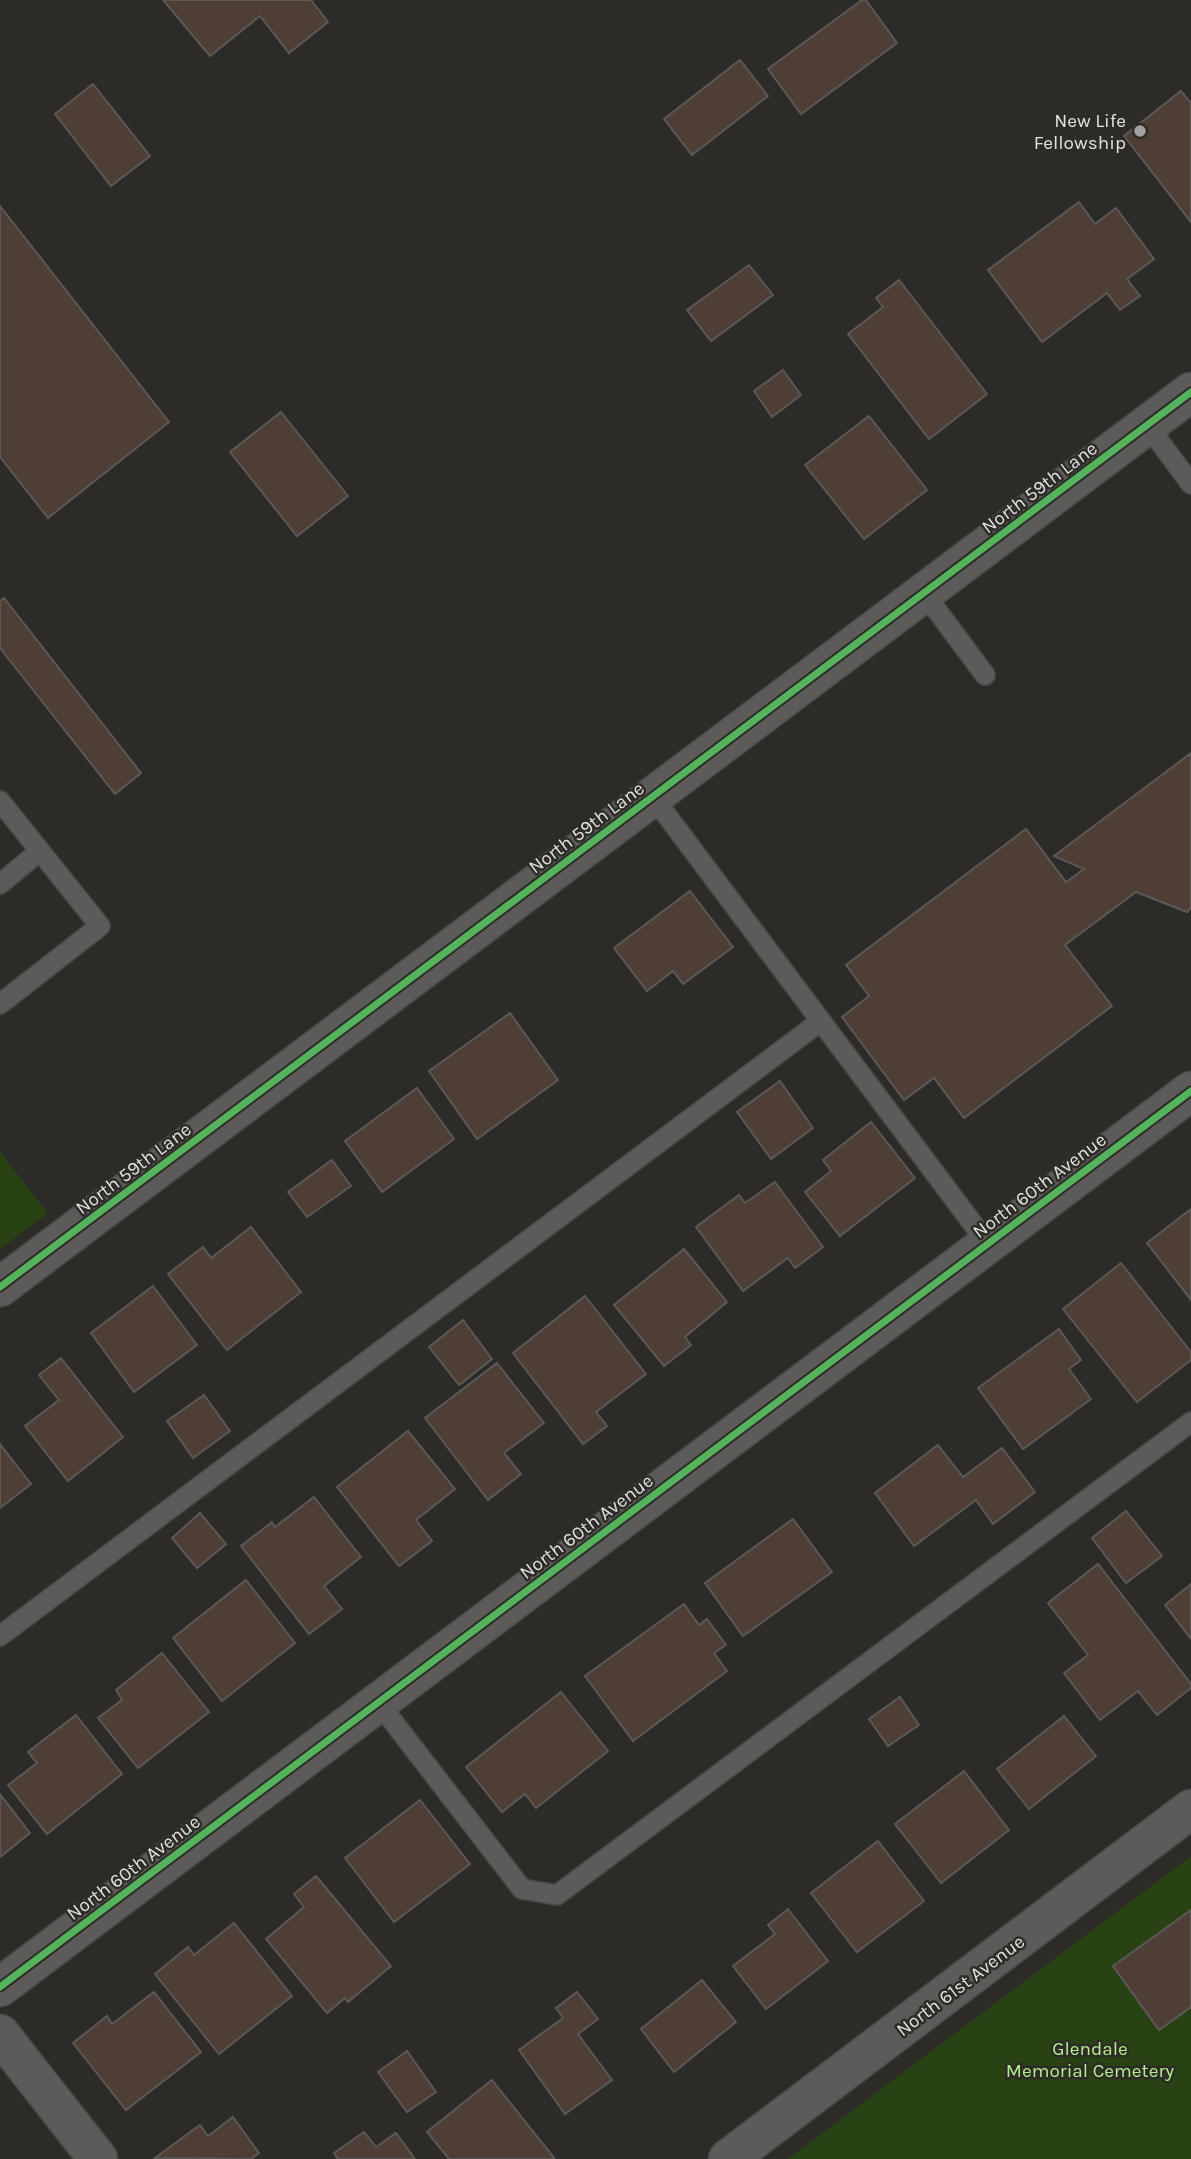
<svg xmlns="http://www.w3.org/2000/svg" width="1191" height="2159" viewBox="0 0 1191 2159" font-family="Karla,sans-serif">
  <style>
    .green { fill: #294214 }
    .building { fill: #4e3e36; stroke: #5a5957; stroke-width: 2 }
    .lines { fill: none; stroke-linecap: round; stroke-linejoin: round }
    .service-casing { stroke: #4a4947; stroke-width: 22 }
    .minor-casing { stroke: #4a4947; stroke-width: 41 }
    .service { stroke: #5c5b59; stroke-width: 19 }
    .minor { stroke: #5c5b59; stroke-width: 38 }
    .cycleway-casing { stroke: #2d2c27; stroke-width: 11 }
    .cycleway { stroke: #56b35d; stroke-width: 7 }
    .poi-dot { fill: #a2a19e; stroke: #2d2c27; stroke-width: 2.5 }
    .labels { text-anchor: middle; stroke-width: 5; stroke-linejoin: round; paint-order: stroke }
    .poi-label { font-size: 19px; fill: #e2e1de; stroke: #2d2c27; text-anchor: end }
    .street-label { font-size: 19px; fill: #e2e1de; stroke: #2d2c27 }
    .park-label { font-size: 19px; fill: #b2ef8b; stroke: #2d2c27 }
  </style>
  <rect width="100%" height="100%" fill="#2c2b28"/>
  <g class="green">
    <path d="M0 1152 48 1213 0 1249Z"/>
    <path d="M1191 1856V2159H788Z"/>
  </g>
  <g class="building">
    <path d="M163 0H311L328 22 289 53 260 16 210 56Z"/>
    <path d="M862 0H866L897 43 801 114 768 69Z"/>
    <path d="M740 60 768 96 692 155 664 119Z"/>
    <path d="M93 84 150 156 111 186 55 114Z"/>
    <path d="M1181 91 1191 103V222L1124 136Z"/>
    <path d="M1079 202 1095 224 1116 208 1154 259 1127 279 1140 296 1120 310 1107 293 1042 342 988 270Z"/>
    <path d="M0 206 169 422 48 518 0 457Z"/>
    <path d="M749 265 773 295 711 341 687 310Z"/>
    <path d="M899 280 987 394 929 439 848 334 883 307 876 298Z"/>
    <path d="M783 370 801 395 772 417 754 391Z"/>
    <path d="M281 412 348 496 297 536 230 452Z"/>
    <path d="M869 416 927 490 864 539 805 465Z"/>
    <path d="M4 598 141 773 115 794 0 648V601Z"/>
    <path d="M1191 753V908L1187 912 1136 892 1065 945 1112 1006 964 1118 934 1078 904 1100 842 1017 869 996 846 965 1026 829 1066 882 1084 869 1054 856Z"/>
    <path d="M690 891 733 947 683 984 673 971 647 991 614 948Z"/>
    <path d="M510 1013 558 1080 477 1139 429 1071Z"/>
    <path d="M780 1081 813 1128 771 1159 737 1112Z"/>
    <path d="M417 1088 454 1139 382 1192 345 1141Z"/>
    <path d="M871 1122 915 1178 840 1236 805 1192 831 1171 823 1160Z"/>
    <path d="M332 1160 351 1186 307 1217 288 1192Z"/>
    <path d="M775 1182 823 1247 795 1268 788 1258 743 1291 696 1227 739 1195 745 1203Z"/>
    <path d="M1191 1209V1300L1147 1243Z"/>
    <path d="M251 1227 301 1292 227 1350 168 1274 203 1247 211 1258Z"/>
    <path d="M684 1249 727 1302 685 1337 691 1345 664 1366 614 1305Z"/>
    <path d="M1121 1263 1191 1352V1360L1137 1402 1063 1309Z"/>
    <path d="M153 1286 197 1345 134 1392 91 1333Z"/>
    <path d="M585 1296 646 1374 596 1412 607 1426 583 1444 513 1353Z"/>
    <path d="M463 1320 492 1359 459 1385 429 1347Z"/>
    <path d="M1059 1329 1081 1360 1069 1369 1091 1399 1023 1449 978 1388Z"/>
    <path d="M61 1358 123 1437 68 1481 25 1426 59 1400 39 1375Z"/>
    <path d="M497 1363 544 1423 504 1453 521 1474 488 1500 425 1418Z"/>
    <path d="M204 1395 230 1431 193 1458 167 1421Z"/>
    <path d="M408 1431 455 1489 416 1520 432 1541 399 1566 337 1487Z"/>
    <path d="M0 1444 31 1484 0 1508Z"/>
    <path d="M938 1445 963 1477 1002 1448 1035 1492 993 1524 976 1500 914 1546 875 1493Z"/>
    <path d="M314 1497 361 1557 324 1586 342 1609 309 1634 241 1546 272 1522 275 1527Z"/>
    <path d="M1126 1511 1162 1556 1126 1583 1092 1538Z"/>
    <path d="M200 1513 226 1544 197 1568 172 1538Z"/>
    <path d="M793 1519 832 1572 743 1636 705 1583Z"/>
    <path d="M1098 1564 1191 1684V1688L1157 1715 1138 1691 1100 1720 1064 1673 1088 1655 1048 1603Z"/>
    <path d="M246 1580 295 1643 222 1701 173 1638Z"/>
    <path d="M1191 1584V1639L1165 1605Z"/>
    <path d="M684 1604 699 1625 707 1619 726 1645 714 1653 727 1671 633 1741 585 1676Z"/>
    <path d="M162 1653 209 1712 138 1768 98 1718 122 1700 116 1690Z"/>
    <path d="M561 1692 608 1751 536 1808 525 1794 502 1812 466 1767Z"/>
    <path d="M900 1697 919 1725 888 1746 869 1719Z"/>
    <path d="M76 1715 122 1774 47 1834 8 1785 37 1763 28 1752Z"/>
    <path d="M1064 1716 1096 1756 1029 1809 997 1769Z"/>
    <path d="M964 1771 1009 1830 941 1883 895 1824Z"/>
    <path d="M0 1794 30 1833 0 1857Z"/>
    <path d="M420 1800 470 1864 394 1922 345 1858Z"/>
    <path d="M878 1841 924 1901 857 1952 811 1893Z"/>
    <path d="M316 1876 391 1966 348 2002 345 1998 327 2013 266 1939 304 1907 294 1894Z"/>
    <path d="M788 1909 828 1961 766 2009 733 1966 775 1934 768 1925Z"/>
    <path d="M1191 1910V2007L1159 2030 1113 1966Z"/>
    <path d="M234 1923 292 1996 219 2054 155 1974 188 1947 194 1955Z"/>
    <path d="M702 1980 736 2022 674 2072 641 2029Z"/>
    <path d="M154 1992 201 2052 126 2110 73 2043 107 2016 112 2024Z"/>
    <path d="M577 1992 598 2019 578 2034 612 2080 565 2114 519 2050 563 2018 556 2008Z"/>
    <path d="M407 2051 436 2092 407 2112 378 2072Z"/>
    <path d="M492 2080 555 2159H449L427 2132Z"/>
    <path d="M233 2117 259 2153 251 2159 155 2158 200 2125 208 2136Z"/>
    <path d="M364 2132 376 2147 396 2133 415 2159H338L334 2153Z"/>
  </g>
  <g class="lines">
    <defs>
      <g id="service">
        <path d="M1147 425 1191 484"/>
        <path d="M924 593 985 675"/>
        <path d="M653 797 988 1244"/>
        <path d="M0 801 100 926 0 1004"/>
        <path d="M0 884 40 851"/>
        <path d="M0 1636 821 1021"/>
        <path d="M378 1702 522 1889 557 1895 1191 1422"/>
      </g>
      <g id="minor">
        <path d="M0 1287 1191 392"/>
        <path d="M0 1987 1191 1091"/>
        <path d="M0 2034 98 2159"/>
        <path d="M728 2159 1191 1809"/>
      </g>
    </defs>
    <use href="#service" class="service-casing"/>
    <use href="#minor" class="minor-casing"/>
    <use href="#service" class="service"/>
    <use href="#minor" class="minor"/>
    <defs>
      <g id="cycleway">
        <path d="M0 1287 1191 392"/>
        <path d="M0 1987 1191 1091"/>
      </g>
    </defs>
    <use href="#cycleway" class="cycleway-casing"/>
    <use href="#cycleway" class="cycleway"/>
  </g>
  <circle class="poi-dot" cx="1140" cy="131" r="7"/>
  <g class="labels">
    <g class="poi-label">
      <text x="1126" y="127">New Life<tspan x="1126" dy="22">Fellowship</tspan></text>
    </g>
    <g class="street-label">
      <text transform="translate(1039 487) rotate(-37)" y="7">North 59th Lane</text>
      <text transform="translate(586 827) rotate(-37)" y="7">North 59th Lane</text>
      <text transform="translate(133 1168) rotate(-37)" y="7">North 59th Lane</text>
      <text transform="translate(1039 1185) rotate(-37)" y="7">North 60th Avenue</text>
      <text transform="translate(586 1526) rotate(-37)" y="7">North 60th Avenue</text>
      <text transform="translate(133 1867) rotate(-37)" y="7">North 60th Avenue</text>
      <text transform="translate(960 1985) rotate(-37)" y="7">North 61st Avenue</text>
    </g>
    <g class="park-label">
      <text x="1090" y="2055">Glendale<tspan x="1090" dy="22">Memorial Cemetery</tspan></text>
    </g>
  </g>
</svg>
